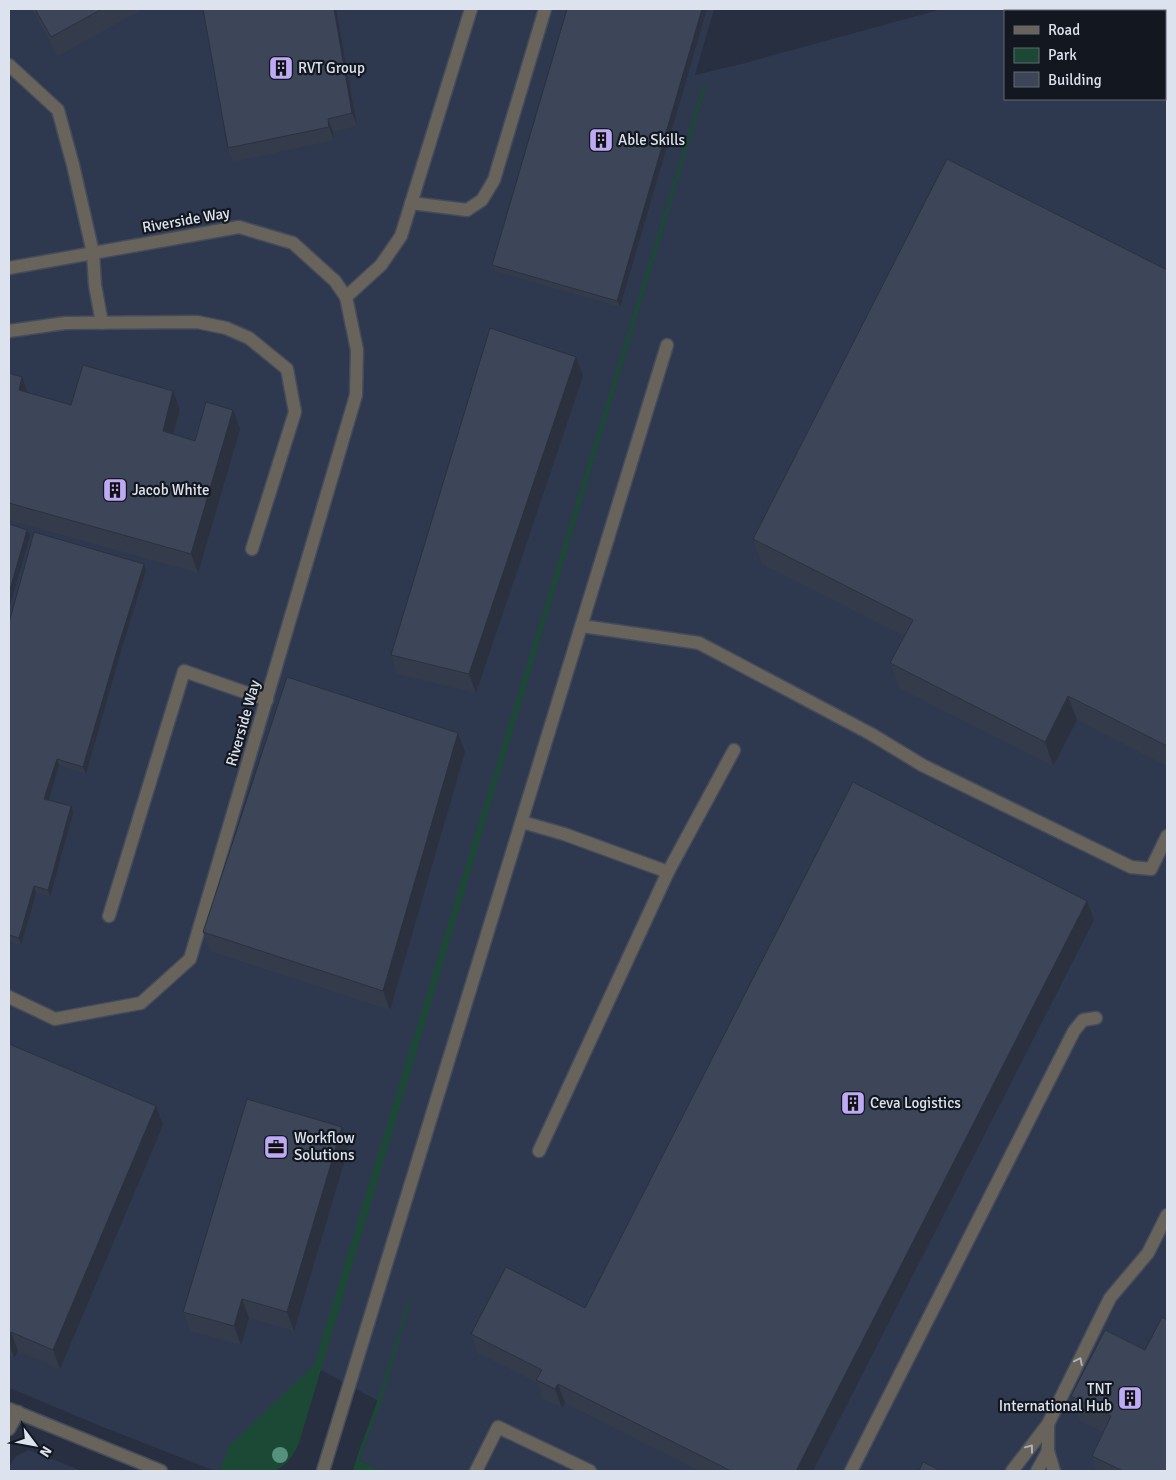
<svg xmlns="http://www.w3.org/2000/svg" width="1176" height="1480" viewBox="0 0 1176 1480" font-family="Signika,sans-serif">
  <style>
    .built { fill: #2e394f; fill-rule: evenodd }
    .green { fill: #1c4935 }
    .lines { fill: none; stroke-linecap: round; stroke-linejoin: round }
    .minor-casing { stroke: #444c5c; stroke-width: 15 }
    .minor { stroke: #68635b; stroke-width: 12 }
    .tree { fill: #56907e }
    .wall { fill: #343c4c }
    .shaded-wall { fill: #2b313e }
    .building { fill: #3d4658; stroke: #2b313e }
    .oneway { stroke: #aeb0b3 }
    .labels { text-anchor: middle; stroke-width: 4.5; stroke-linejoin: round; paint-order: stroke }
    .poi-label { font-size: 15px; fill: #dde3ee; stroke: #13171f; text-anchor: start }
    .street-label { font-size: 15px; fill: #dde3ee; stroke: #13171f }
  </style>
  <rect width="100%" height="100%" fill="#272f40"/>
  <g class="built">
    <path d="M9 9H714L695 75 741 64 942 9H1167V1471H381L359 1460 380 1402 314 1366 222 1467 220 1471H215L103 1427 9 1388ZM1005 11H1165V99H1005Z"/>
    <path d="M29 1450 52 1459 82 1471H9V1467L16 1456Z"/>
  </g>
  <g class="green">
    <path d="M703 85 706 86 299 1443C295 1453 287 1465 276 1470 270 1473 230 1471 220 1471L229 1446 314 1365Z"/>
    <path d="M409 1298 411 1299 381 1402 359 1460 381 1471H353L357 1457 376 1405Z"/>
  </g>
  <g class="lines">
    <defs>
      <g id="minor">
        <path d="M9 65 58 110 73 165 93 253 95 285 102 323"/>
        <path d="M411 203 467 210 482 200 494 180 545 9"/>
        <path d="M9 268 239 227 293 243 335 281 346 297"/>
        <path d="M9 331 65 323 197 322 226 328 249 338 287 369 295 412 252 549"/>
        <path d="M582 626 699 643 871 734 922 765 1131 867 1151 869 1167 836"/>
        <path d="M522 822 564 834 668 872"/>
        <path d="M109 916 184 671 267 700"/>
        <path d="M9 997 55 1019 141 1003 190 959 356 395 357 350 346 297 381 265 401 236 471 9"/>
        <path d="M539 1151 668 872 734 750"/>
        <path d="M9 1409 161 1471"/>
        <path d="M9 1429 18 1412"/>
        <path d="M323 1471 667 345"/>
        <path d="M476 1471 498 1427 590 1471"/>
        <path d="M851 1471 1074 1031 1083 1020 1096 1018"/>
        <path d="M1012 1471 1048 1424"/>
        <path d="M1037 1471 1048 1451"/>
        <path d="M1054 1471 1048 1451V1424L1110 1298 1148 1253 1167 1215"/>
      </g>
    </defs>
    <use href="#minor" class="minor-casing"/>
    <use href="#minor" class="minor"/>
  </g>
  <circle class="tree" cx="280" cy="1455" r="8"/>
  <g class="wall">
    <path d="M32 9H143L58 56Z"/>
    <path d="M203 9H336L357 126 333 132 334 140 233 162 228 148Z"/>
    <path d="M567 9 620 307 495 271 492 265Z"/>
    <path d="M1167 270V766L1077 720 1053 766 899 688 890 663 904 636 762 564 753 539Z"/>
    <path d="M9 373 22 377 28 392 71 405 180 410 174 435 195 441 240 429 198 573 9 520Z"/>
    <path d="M583 376 476 693 397 674 391 655Z"/>
    <path d="M146 570 121 651 86 774 59 765 48 800 73 813 50 897 36 893 21 945 9 941V623Z"/>
    <path d="M465 752 390 1010 210 951 203 932Z"/>
    <path d="M1087 901 1094 920 813 1471H700L565 1403 562 1408 543 1399 538 1383 478 1353 471 1334 585 1308Z"/>
    <path d="M9 1044 163 1125 60 1369 18 1351 14 1358 9 1355Z"/>
    <path d="M349 1146 294 1331 249 1318 241 1345 190 1331 183 1312Z"/>
    <path d="M1105 1330 1167 1471H1097L1092 1456 1103 1432 1080 1421 1071 1396Z"/>
  </g>
  <g class="shaded-wall">
    <path d="M334 9H336L357 126 352 113Z"/>
    <path d="M702 9H707L620 307 617 301Z"/>
    <path d="M328 119 333 132 334 140 329 127Z"/>
    <path d="M576 357 583 376 476 693 469 674Z"/>
    <path d="M22 377 29 396 19 390Z"/>
    <path d="M173 391 180 410 169 450 163 431Z"/>
    <path d="M233 410 240 429 198 573 191 554Z"/>
    <path d="M27 530 30 536 9 608V593Z"/>
    <path d="M144 564 146 570 121 651 86 774 83 767 119 644Z"/>
    <path d="M1068 696 1077 720 1053 766 1045 742Z"/>
    <path d="M458 733 465 752 390 1010 383 991Z"/>
    <path d="M57 759 59 765 47 806 44 799Z"/>
    <path d="M71 806 73 813 50 897 48 890Z"/>
    <path d="M34 886 36 893 21 945 19 938Z"/>
    <path d="M1087 901 1094 920 813 1471H796Z"/>
    <path d="M156 1106 163 1125 60 1369 53 1350Z"/>
    <path d="M342 1127 349 1146 294 1331 287 1312Z"/>
    <path d="M242 1299 249 1318 241 1345 234 1326Z"/>
    <path d="M11 1332 18 1351 14 1358 9 1342V1336Z"/>
    <path d="M558 1384 565 1403 562 1408 555 1389Z"/>
  </g>
  <g class="building">
    <path d="M35 9H102L51 37Z"/>
    <path d="M203 9H334L352 113 328 119 329 127 228 148Z"/>
    <path d="M567 9H702L617 301 492 265Z"/>
    <path d="M947 159 1167 270V746L1068 696 1045 742 890 663 913 620 753 539Z"/>
    <path d="M490 328 576 357 469 674 391 655Z"/>
    <path d="M83 365 173 391 163 431 195 441 206 402 233 410 191 554 9 503V373L22 377 19 390 71 405Z"/>
    <path d="M9 524 27 530 9 593Z"/>
    <path d="M34 532 144 564 119 644 83 767 57 759 44 799 71 806 48 890 34 886 19 938 9 935V623Z"/>
    <path d="M287 677 458 733 383 991 203 932Z"/>
    <path d="M853 782 1087 901 796 1471H731L558 1384 555 1389 536 1380 542 1370 471 1334 506 1267 585 1308Z"/>
    <path d="M9 1044 156 1106 53 1350 11 1332 9 1336Z"/>
    <path d="M247 1099 342 1127 287 1312 242 1299 234 1326 183 1312Z"/>
    <path d="M1162 1317 1167 1320V1471H1123L1092 1456 1111 1416 1071 1396 1105 1330 1145 1350Z"/>
    <path d="M923 1462 941 1471H919Z"/>
  </g>
  <defs><path id="oneway-chevron" d="M-2-3.5L2.5 0L-2 3.5" fill="none" stroke-width="1.6" stroke-linecap="round" stroke-linejoin="round" transform="scale(1.25)"/></defs>
  <g class="oneway">
    <use href="#oneway-chevron" transform="translate(1079 1361) rotate(-64)"/>
    <use href="#oneway-chevron" transform="translate(1030 1448) rotate(-53)"/>
  </g>
  <defs>
    <symbol id="building-square" viewBox="-11 -11 22 22"><rect x="-9" y="-9" width="18" height="18" rx="4" fill="#bea9f4" stroke="#13171f"/><path d="M-4-6H4V6H1V3H-1V6H-4ZM-2.5-4.3h1.7v1.8h-1.7ZM.8-4.3h1.7v1.8H.8ZM-2.5-1h1.7V.8h-1.7ZM.8-1h1.7V.8H.8Z" fill="#111"/></symbol>
    <symbol id="office-square" viewBox="-11 -11 22 22"><rect x="-9" y="-9" width="18" height="18" rx="4" fill="#bea9f4" stroke="#13171f"/><path d="M-6-3h4V-5.5h4V-3h4V5H-6ZM-1-4.5V-3h2v-1.5ZM-6 0V1H6V0Z" fill="#111"/></symbol>
  </defs>
  <g fill-rule="evenodd">
    <use href="#building-square" x="267" y="54" width="28" height="28"/>
    <use href="#building-square" x="587" y="126" width="28" height="28"/>
    <use href="#building-square" x="101" y="476" width="28" height="28"/>
    <use href="#building-square" x="839" y="1089" width="28" height="28"/>
    <use href="#office-square" x="262" y="1133" width="28" height="28"/>
    <use href="#building-square" x="1116" y="1384" width="28" height="28"/>
  </g>
  <g class="labels">
    <g class="poi-label">
      <text x="298" y="73">RVT Group</text>
      <text x="618" y="145">Able Skills</text>
      <text x="132" y="495">Jacob White</text>
      <text x="870" y="1108">Ceva Logistics</text>
      <text x="294" y="1143">Workflow<tspan x="294" dy="17">Solutions</tspan></text>
      <text x="1112" y="1394" text-anchor="end">TNT<tspan x="1112" dy="17">International Hub</tspan></text>
    </g>
    <g class="street-label">
      <text transform="translate(186 220) rotate(-10)" y="5">Riverside Way</text>
      <text transform="translate(243 723) rotate(-74)" y="5">Riverside Way</text>
    </g>
  </g>
  <rect width="1176" height="1480" fill="none" stroke="#dde3ee" stroke-width="20"/>
  <rect x="1004" y="10" width="162" height="90" fill="#13171f" stroke="#646972"/>
  <rect x="1014" y="26" width="25" height="8" fill="#68635b" stroke="#646972"/>
  <text x="1048" y="35" font-size="15" fill="#dde3ee">Road</text>
  <rect x="1014" y="48" width="25" height="15" fill="#1c4935" stroke="#646972"/>
  <text x="1048" y="60" font-size="15" fill="#dde3ee">Park</text>
  <rect x="1014" y="72" width="25" height="15" fill="#3d4658" stroke="#646972"/>
  <text x="1048" y="85" font-size="15" fill="#dde3ee">Building</text>
  <g transform="translate(35 1445) rotate(122)" stroke="#13171f" stroke-width="4" paint-order="stroke">
  <path d="M0-4L9 19L0 12L-9 19Z" fill="#dde3ee"/>
  <text y="-8" font-size="14" font-weight="bold" text-anchor="middle" fill="#dde3ee">N</text>
  </g>
</svg>
